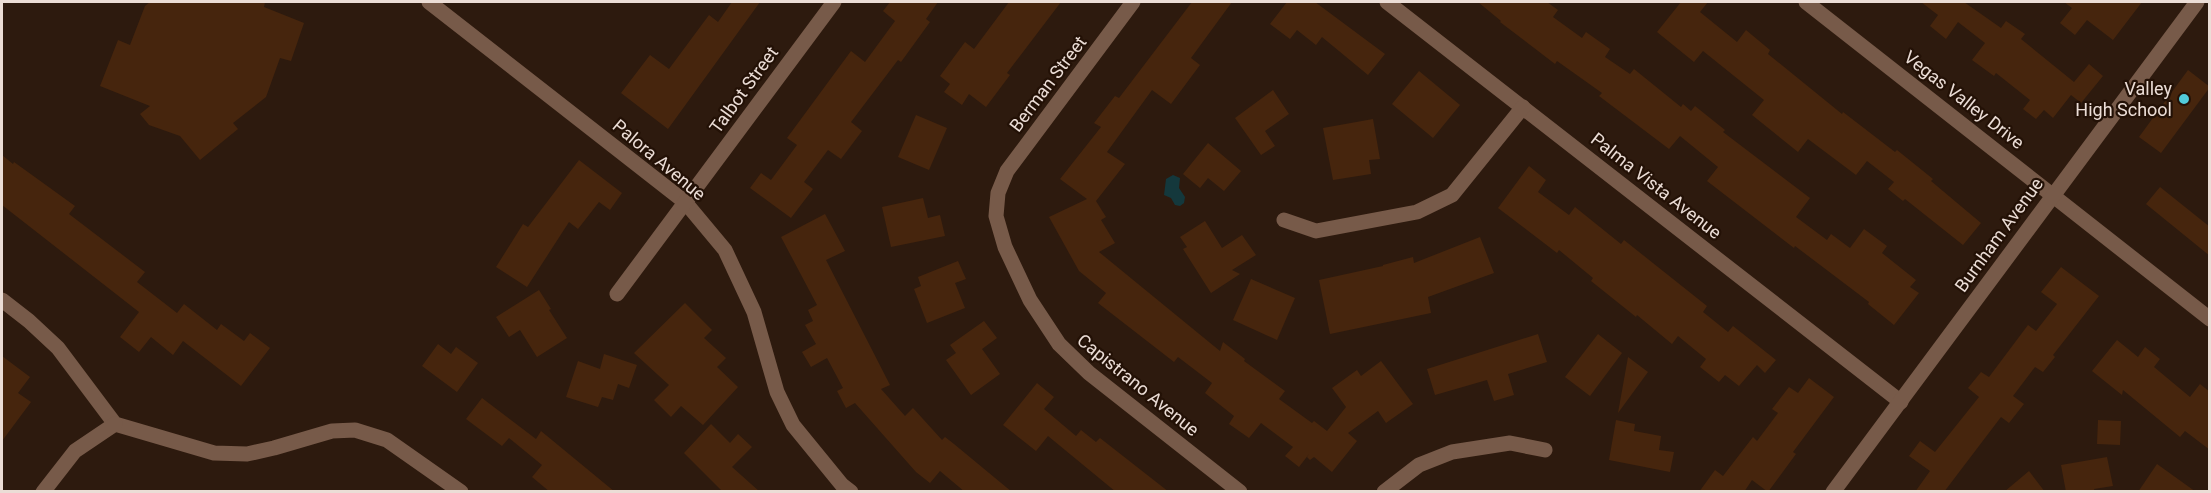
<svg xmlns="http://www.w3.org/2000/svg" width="2211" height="493" viewBox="0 0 2211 493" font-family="Roboto,sans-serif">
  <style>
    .water { fill: #14383c }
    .building { fill: #46250d }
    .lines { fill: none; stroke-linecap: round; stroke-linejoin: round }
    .minor { stroke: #775a49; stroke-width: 15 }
    .tertiary { stroke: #775a49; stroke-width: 15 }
    .poi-dot { fill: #52cbda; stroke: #231106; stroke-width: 2 }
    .labels { text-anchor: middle; stroke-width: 4.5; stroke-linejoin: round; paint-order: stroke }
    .street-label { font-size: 18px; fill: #ebddd6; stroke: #231106 }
    .poi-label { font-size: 18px; fill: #ebddd6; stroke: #231106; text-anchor: end }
  </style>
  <rect width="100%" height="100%" fill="#2d1a0e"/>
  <path class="water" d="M1173 175 1180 178 1179 188 1185 197 1184 203 1180 206 1175 205 1171 198 1164 195 1166 179Z"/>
  <g class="building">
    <path d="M150 2H265L264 7 304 23 291 61 280 58 266 97 233 123 238 129 200 160 180 136 149 125 140 114 150 106 100 86 118 40 130 45 145 6Z"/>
    <path d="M732 2H760L668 129 621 93 650 55 669 69 709 15 718 22Z"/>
    <path d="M890 2H938L926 19 930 22 901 62 898 60 851 122 862 131 841 159 828 150 804 182 813 189 791 218 750 188 761 173 771 180 797 145 787 138 851 51 865 62 895 21 883 11Z"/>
    <path d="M1009 2H1061L1007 73 1010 75 986 107 969 94 962 105 944 92 950 84 940 76 965 42 974 49Z"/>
    <path d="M1192 2H1232L1191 58 1200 65 1171 104 1152 90 1107 152 1125 164 1096 201 1106 217 1101 220 1115 243 1099 252 1220 351 1223 342 1245 359 1244 361 1285 391 1279 399 1312 423 1314 421 1327 431 1346 407 1332 388 1357 370 1361 376 1381 361 1413 404 1386 423 1378 411 1348 433 1357 441 1332 472 1314 457 1310 460 1307 457 1309 454 1299 467 1285 456 1293 447 1261 423 1249 438 1229 424 1234 416 1205 393 1212 383 1178 357 1174 362 1098 303 1106 293 1079 271 1049 217 1087 199 1060 179 1101 127 1094 123 1115 96 1119 98Z"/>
    <path d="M1287 2H1315L1385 54 1368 75 1322 37 1316 45 1297 30 1290 39 1270 24Z"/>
    <path d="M1478 2H1547L1558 10 1553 17 1582 38 1586 32 1610 49 1605 57 1630 74 1634 69 1681 107 1683 104 1691 111 1695 106 1725 130 1723 132 1810 198 1796 217 1827 240 1831 234 1850 248 1864 229 1887 246 1882 253 1916 280 1910 287 1919 293 1894 325 1868 304 1869 302 1795 246 1794 248 1707 181 1718 167 1680 136 1669 149 1599 96 1602 93 1557 61 1555 64 1500 22 1501 21Z"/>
    <path d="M1681 2H1708L1700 12 1737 42 1746 30 1770 50 1768 54 1842 114 1843 112 1895 152 1897 150 1933 179 1931 181 1981 223 1963 245 1905 199 1903 201 1888 189 1894 182 1867 161 1856 175 1808 139 1798 152 1752 115 1764 100 1703 51 1694 62 1657 32Z"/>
    <path d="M1921 2H1964L2001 28 2006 21 2025 34 2021 39 2074 82 2089 64 2103 76 2081 103 2071 95 2053 118 2044 110 2036 119 2023 109 2030 100 1996 73 1994 76 1972 60 1985 43 1958 22 1946 39 1930 26 1938 15Z"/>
    <path d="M2064 2H2142L2113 40 2087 20 2075 35 2060 23 2072 8Z"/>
    <path d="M2188 70 2210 87 2161 153 2139 137Z"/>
    <path d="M1419 71 1460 105 1433 138 1392 104Z"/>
    <path d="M1273 90 1289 114 1265 131 1275 146 1261 155 1235 118Z"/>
    <path d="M916 115 947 128 929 170 898 157Z"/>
    <path d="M1373 119 1380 159 1369 160 1371 174 1333 180 1323 128Z"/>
    <path d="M1208 143 1241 171 1224 191 1208 178 1200 188 1183 174Z"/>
    <path d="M2 155 13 164 14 162 75 206 69 214 145 272 137 282 177 313 184 304 217 330 221 324 244 341 250 333 270 348 241 386 183 341 173 355 151 337 139 352 120 337 139 312 2 205Z"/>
    <path d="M579 160 622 193 610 210 599 202 578 229 569 222 527 287 496 267 523 224 528 227Z"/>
    <path d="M1529 166 1546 180 1538 192 1569 215 1575 207 1621 244 1624 240 1707 306 1703 312 1728 332 1733 326 1776 360 1765 373 1757 365 1739 386 1725 375 1719 382 1700 367 1706 359 1678 336 1672 344 1637 315 1636 317 1591 281 1593 278 1559 250 1557 253 1498 208Z"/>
    <path d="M2160 187 2210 227V256L2146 204Z"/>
    <path d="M923 198 928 218 940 215 945 236 891 247 882 207Z"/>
    <path d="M825 214 845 251 826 260 890 385 881 389 905 416 913 408 942 440 945 437 954 444 1012 492H965L940 471 930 483 916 472 855 403 846 408 837 391 843 388 827 358 811 367 802 352 816 344 805 325 813 321 808 310 817 305 781 237Z"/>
    <path d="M1205 221 1222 248 1242 235 1256 255 1232 270 1240 274 1211 293 1183 249 1187 247 1180 237Z"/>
    <path d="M1480 237 1494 273 1428 297 1431 313 1330 334 1319 280 1383 266V265L1413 257 1414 263Z"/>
    <path d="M958 261 966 279 955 283 965 308 927 323 914 289 921 286 918 277Z"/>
    <path d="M2061 267 2099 296 2053 355 2055 357 2043 372 2035 367 2013 396 2024 404 2009 423 2001 417 1944 492H1915L1930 471 1909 456 1920 441 1935 452 1979 397 1968 388 1981 372 1989 377 2028 325 2036 331 2057 304 2041 292Z"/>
    <path d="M1251 279 1295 298 1277 340 1233 320Z"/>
    <path d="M539 290 551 309 549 310 567 338 537 357 520 330 509 337 496 317Z"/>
    <path d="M685 303 712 330 704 338 726 358 717 367 738 387 703 425 681 406 671 417 654 400 669 385 634 353Z"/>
    <path d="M984 321 997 338 982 349 1000 374 971 395 946 360 956 353 950 345Z"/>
    <path d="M1538 334 1547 362 1508 374 1514 395 1494 401 1487 380 1435 395 1427 369Z"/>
    <path d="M1598 334 1622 353 1590 396 1565 377Z"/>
    <path d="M2117 340 2138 357 2145 347 2160 359 2154 367 2190 397 2200 384 2210 392V450L2185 431 2180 437 2123 390 2122 395 2092 371Z"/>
    <path d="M438 344 451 354 456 347 478 363 457 392 422 366Z"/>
    <path d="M604 354 637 365 629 388 618 384 613 400 602 397 598 407 566 397 578 361 600 369Z"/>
    <path d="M2 356 30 377 18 393 31 402 2 441Z"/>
    <path d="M1628 357 1648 372 1618 413Z"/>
    <path d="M1809 378 1834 397 1793 452 1796 454 1768 492 1752 480 1744 492H1699L1715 470 1723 476 1753 437 1757 441 1778 413 1772 409 1789 387 1798 393Z"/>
    <path d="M1037 383 1054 397 1044 409 1076 436 1081 430 1096 442 1100 438 1169 492H1116L1048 436 1036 451 1003 425Z"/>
    <path d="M482 398 536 439 541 431 615 492H550L532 477 542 465 509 438 502 446 466 419Z"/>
    <path d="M1616 420 1635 424 1634 431 1661 436 1659 450 1674 452 1670 472 1609 460Z"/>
    <path d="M2098 420 2121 421 2120 445 2097 444Z"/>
    <path d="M711 424 730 443 738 434 752 447 732 467 760 492H723L684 453Z"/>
    <path d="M2107 457 2113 486 2094 489 2095 492H2066L2061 465Z"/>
    <path d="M2157 464 2196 492H2138Z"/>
    <path d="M2029 471 2045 492H2004Z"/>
  </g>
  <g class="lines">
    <g class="minor">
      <path d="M429 2 685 202 725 250 754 312 777 392 793 425 842 485 851 492"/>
      <path d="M1133 2 1007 171 998 193 996 216 1005 247 1030 300 1059 344 1089 373 1240 492"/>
      <path d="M1387 2 1901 402"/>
      <path d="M1284 220 1316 231 1417 212 1452 195 1523 107"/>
      <path d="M617 294 834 2"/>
      <path d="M2 300 29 321 58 348 115 424 214 453 247 454 274 448 332 431 355 430 387 440 461 492"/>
      <path d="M43 492 75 451 115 424"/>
      <path d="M1384 492 1419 465 1452 452 1510 443 1545 450"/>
    </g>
    <g class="tertiary">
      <path d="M1806 2 2210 319"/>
      <path d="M1833 492 2197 2"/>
    </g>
  </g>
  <circle class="poi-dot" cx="2184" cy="99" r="6"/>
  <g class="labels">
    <g class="street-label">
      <text transform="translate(1048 84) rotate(-53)" y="6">Berman Street</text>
      <text transform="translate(744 90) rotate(-54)" y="6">Talbot Street</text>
      <text transform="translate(1964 100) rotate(38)" y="6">Vegas Valley Drive</text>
      <text transform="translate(659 160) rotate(40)" y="6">Palora Avenue</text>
      <text transform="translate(1656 186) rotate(38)" y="6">Palma Vista Avenue</text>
      <text transform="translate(1999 235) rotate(-54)" y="6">Burnham Avenue</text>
      <text transform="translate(1138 385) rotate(39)" y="6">Capistrano Avenue</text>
    </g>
    <g class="poi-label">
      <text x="2172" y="95">Valley<tspan x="2172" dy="21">High School</tspan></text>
    </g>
  </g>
  <rect width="2211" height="493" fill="none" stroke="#ebddd6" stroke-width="6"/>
</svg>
